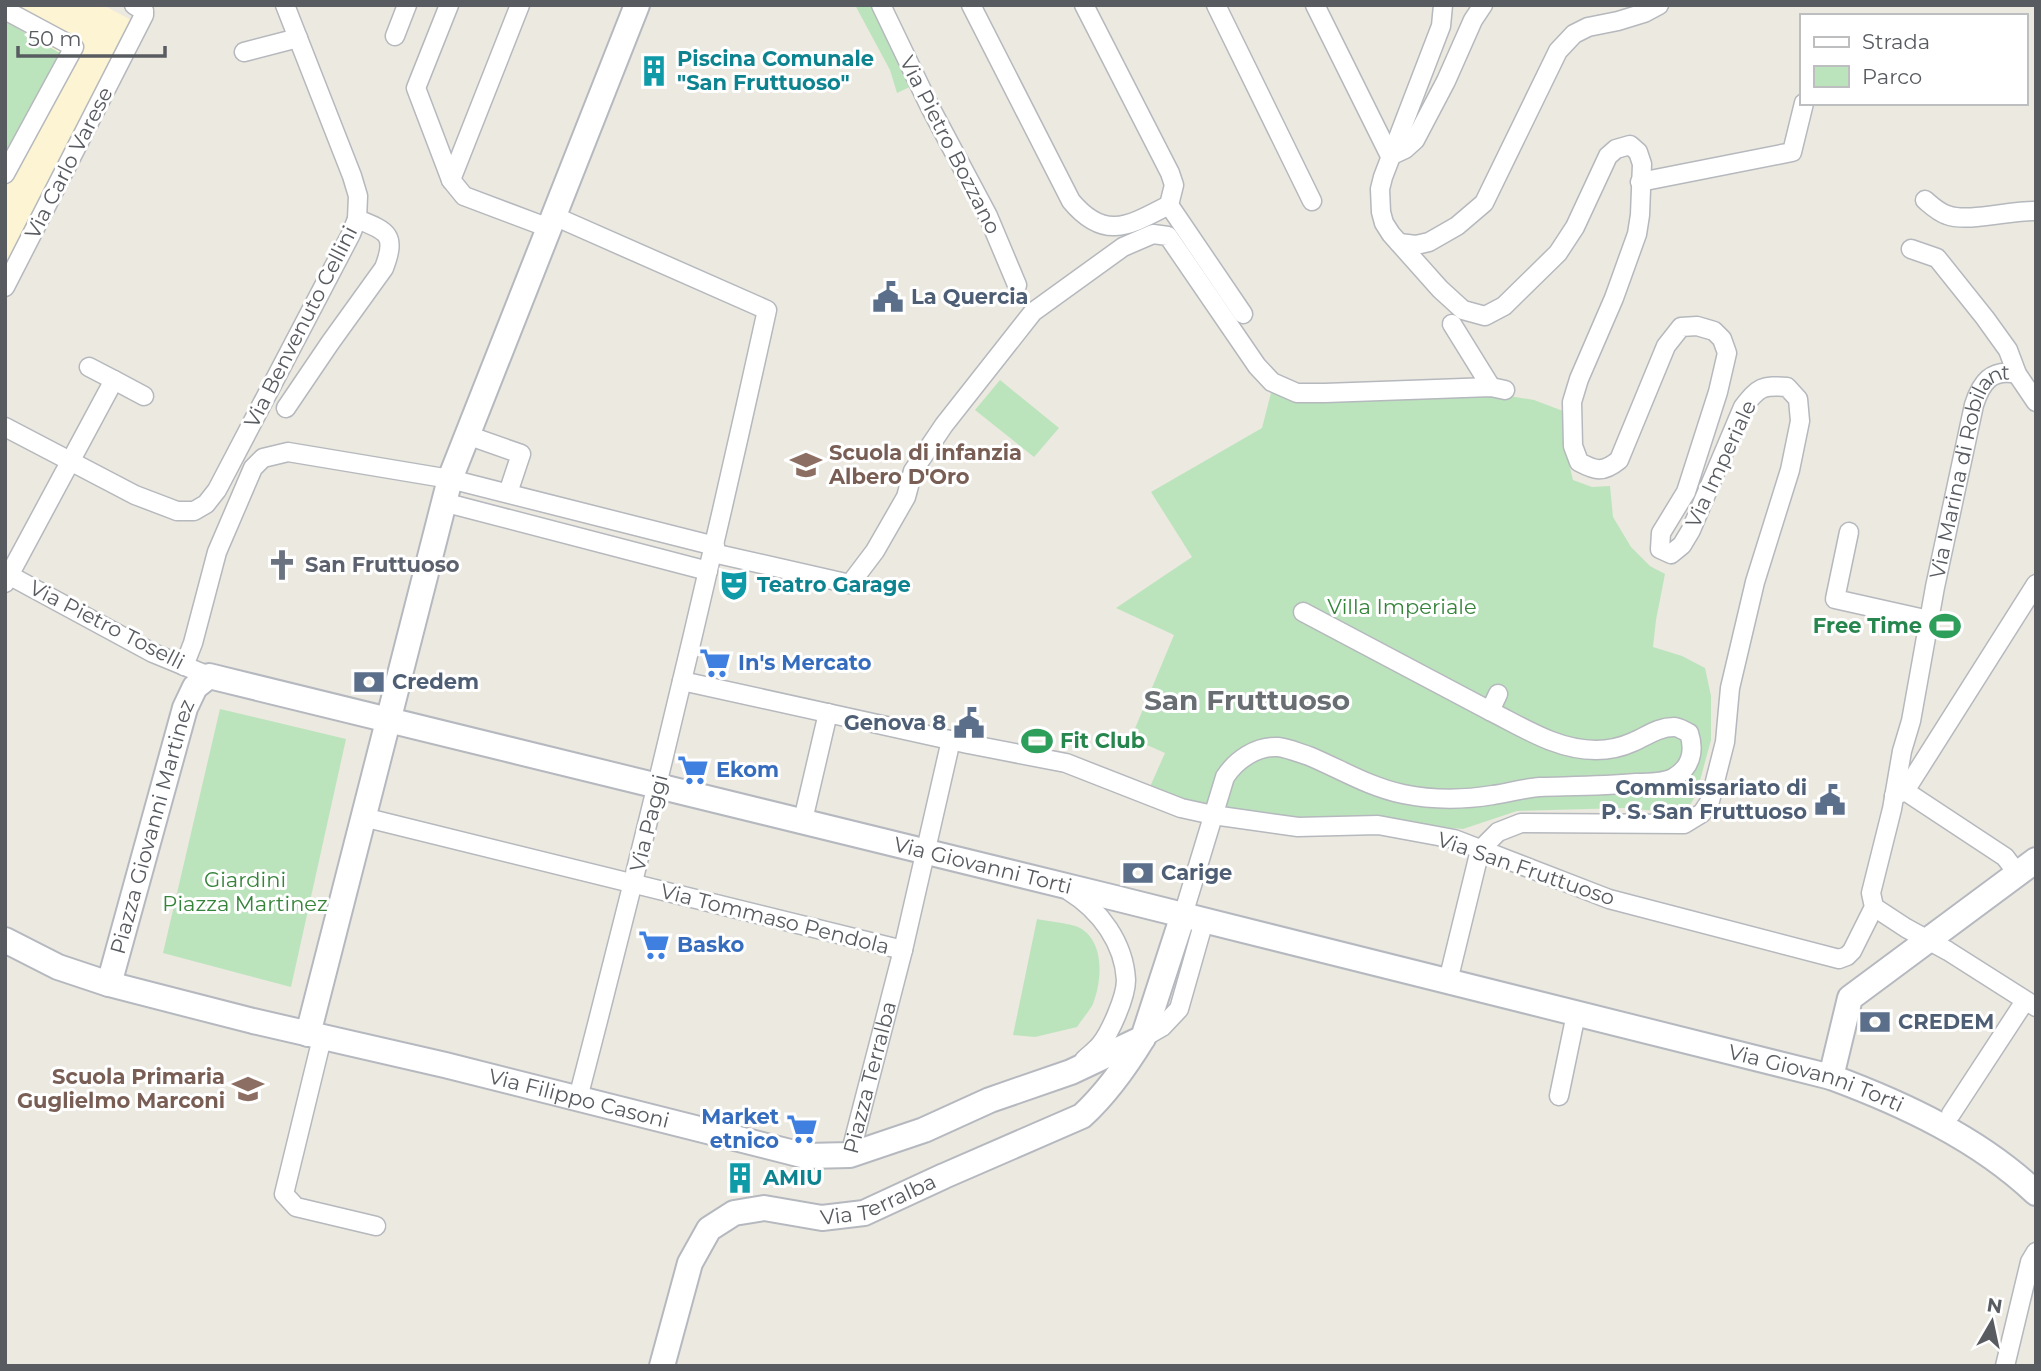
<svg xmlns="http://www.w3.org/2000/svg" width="2041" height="1371" viewBox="0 0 2041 1371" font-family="Montserrat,sans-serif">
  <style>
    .commercial { fill: #fdf4d3 }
    .green { fill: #bbe4bc }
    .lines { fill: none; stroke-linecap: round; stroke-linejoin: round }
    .street-casing { stroke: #b5b8bd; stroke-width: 21 }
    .secondary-casing { stroke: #b5b9bf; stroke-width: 28 }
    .street { stroke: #fff; stroke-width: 18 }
    .secondary { stroke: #fff; stroke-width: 24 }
    .labels { text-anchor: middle; stroke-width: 6; stroke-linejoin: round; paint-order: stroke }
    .culture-label { font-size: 21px; font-weight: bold; fill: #0d838f; stroke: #fff; text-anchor: start }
    .street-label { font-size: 21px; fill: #585c61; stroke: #fff }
    .service-label { font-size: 21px; font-weight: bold; fill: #4e5e75; stroke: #fff; text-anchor: start }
    .education-label { font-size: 21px; font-weight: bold; fill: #785e54; stroke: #fff; text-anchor: start }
    .worship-label { font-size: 21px; font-weight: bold; fill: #5b616d; stroke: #fff; text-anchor: start }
    .park-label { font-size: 21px; fill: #35843a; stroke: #fff }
    .leisure-label { font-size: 21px; font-weight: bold; fill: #27864d; stroke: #fff; text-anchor: end }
    .shop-label { font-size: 21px; font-weight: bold; fill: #366cbe; stroke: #fff; text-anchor: start }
    .district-label { font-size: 28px; font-weight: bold; fill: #696e73; stroke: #fff }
  </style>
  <rect width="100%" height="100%" fill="#ece9e0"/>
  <path class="commercial" d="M5 5H103L135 22 5 275Z"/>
  <g class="green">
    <path d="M855 5H874L914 85 897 93 890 70Z"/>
    <path d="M5 21 60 53 5 159Z"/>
    <path d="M1000 380 1059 428 1034 457 975 410Z"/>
    <path d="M1272 389 1491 393 1534 400 1563 411 1565 447 1573 480 1592 487 1610 486 1613 517 1631 547 1650 566 1665 574 1656 620 1653 647 1682 656 1705 668 1711 696V740L1696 795 1690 805 1679 813 1624 808 1517 811 1463 829 1441 827 1377 815 1298 818 1214 808 1149 789 1165 753 1131 738 1174 635 1116 608 1192 557 1151 492 1262 428Z"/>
    <path d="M220 709 346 739 291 987 163 953Z"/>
    <path d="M1037 919C1047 921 1074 924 1080 928 1105 942 1102 981 1093 1004 1089 1012 1082 1019 1077 1027L1035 1037 1013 1035Z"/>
  </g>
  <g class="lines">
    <defs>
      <g id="street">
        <path d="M449 5 416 88 451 180 464 196 549 228"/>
        <path d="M881 5 930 107 988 216 1017 285"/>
        <path d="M971 5 1071 201C1105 242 1130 225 1169 205L1174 185 1170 173 1084 5"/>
        <path d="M1216 5 1312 201"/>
        <path d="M1315 5 1390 156"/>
        <path d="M1443 5 1441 26 1383 177 1380 189 1381 212 1384 223 1391 234 1440 289 1463 310 1485 316 1504 306 1558 253 1575 227 1608 156 1616 149 1630 145 1638 152 1642 164 1640 215 1637 234 1614 298 1579 379 1572 402 1573 446 1579 462C1596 471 1603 473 1619 460L1666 346 1681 327 1697 326 1714 331 1722 339 1727 353 1718 392 1686 492 1661 533 1660 549 1671 554 1682 545 1691 530 1743 407C1759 387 1762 385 1787 387L1798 399 1800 421 1790 470 1755 582 1730 688 1725 742 1710 801 1702 813 1684 824 1521 823 1498 832 1480 850 1448 981"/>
        <path d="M5 10 74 47 5 174"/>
        <path d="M395 36 407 5"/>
        <path d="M244 52 298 38"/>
        <path d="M1390 156 1405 149 1415 140 1446 81 1473 20 1483 5"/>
        <path d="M451 180 520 5"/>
        <path d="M1640 182 1792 152 1804 103"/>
        <path d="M1925 200C1932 206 1938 212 1947 215 1968 223 2011 210 2036 211"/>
        <path d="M1169 205 1243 314"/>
        <path d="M554 216 767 310C709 574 646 837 578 1098"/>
        <path d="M1399 243 1416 245 1429 242 1457 226 1484 203 1558 51 1574 34 1588 27 1618 21 1644 13 1659 5"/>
        <path d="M1911 249 1937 258 1985 318 2008 350 2017 374 2036 402"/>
        <path d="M5 287 144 15V11L134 5"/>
        <path d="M1452 324 1491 387"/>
        <path d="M114 380 144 396"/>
        <path d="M286 408 330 343 384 268C397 234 387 231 357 219"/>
        <path d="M5 427 135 495 177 511H194L206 504 217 490 351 234 357 219 358 196 352 176 285 5"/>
        <path d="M467 435 521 454 508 493"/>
        <path d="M443 502 708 571"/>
        <path d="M1849 532 1835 599 1929 620"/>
        <path d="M713 553 850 584 875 551 906 497 913 471 944 425 1033 312 1123 247 1153 234 1168 236 1257 366 1272 382 1297 393H1325L1491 387 1505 390"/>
        <path d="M5 573 153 653 209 676"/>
        <path d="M5 583 114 380 89 367"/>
        <path d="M1303 612 1490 711"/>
        <path d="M184 666 193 643 217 552 253 468 263 458 288 452 450 479 715 546"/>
        <path id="s1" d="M682 681 968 744 1066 763 1181 808 1213 815 1298 827 1378 825 1454 839 1609 899 1839 959 1847 956 1852 951 1874 907 1871 893 1892 809 1902 751 1911 721 1935 587 1974 405C1981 383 1991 368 2017 374"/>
        <path d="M1905 791 2005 857 2018 874"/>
        <path d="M1894 796 1905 791 2036 584"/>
        <path d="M363 817 903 950"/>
        <path d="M803 820 828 713"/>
        <path d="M1069 891C1100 910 1124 943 1126 980 1126 997 1110 1033 1100 1045 1095 1051 1089 1055 1084 1060"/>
        <path d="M1874 907 1906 928 1948 951 2036 1007"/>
        <path d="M1183 915 1225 777C1236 760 1256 746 1278 747 1288 748 1299 753 1309 756 1340 769 1369 787 1403 794 1432 800 1463 800 1493 795 1508 793 1524 788 1540 787 1572 786 1604 786 1636 783 1647 783 1663 783 1673 778 1691 768 1695 751 1689 733 1684 731 1679 727 1674 727 1658 727 1647 736 1633 742 1622 747 1609 750 1596 750 1557 750 1524 728 1490 711L1498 694"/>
        <path d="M322 1038 284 1194 296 1207 376 1226"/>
        <path d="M1143 1038 1162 1027 1179 1009 1204 921"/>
        <path d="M1559 1096 1576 1014"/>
        <path d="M1951 1114 2025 1001"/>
        <path id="s2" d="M850 1155 903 950 951 740"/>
        <path d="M2005 1366 2030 1262 2036 1252"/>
      </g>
      <g id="secondary">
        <path id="s3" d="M5 940 58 967 109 984 253 1021 445 1065 806 1156 850 1155 924 1130 990 1100 1071 1072 1143 1038 1183 915"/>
        <path id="s4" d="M109 984 185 708 195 687 209 676 1115 898 1831 1077C1904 1104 1979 1139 2036 1193"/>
        <path d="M308 1034 450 479 637 5"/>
        <path d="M1831 1077 1850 998 2036 860"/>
        <path id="s5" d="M662 1366 690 1263 709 1229 734 1213 764 1208 822 1218 864 1213 944 1176 1082 1116C1107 1093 1126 1066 1143 1038"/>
      </g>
    </defs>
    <use href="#street" class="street-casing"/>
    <use href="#secondary" class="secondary-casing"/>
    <use href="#street" class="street"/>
    <use href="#secondary" class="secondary"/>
  </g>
  <defs>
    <symbol id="building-bare" viewBox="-9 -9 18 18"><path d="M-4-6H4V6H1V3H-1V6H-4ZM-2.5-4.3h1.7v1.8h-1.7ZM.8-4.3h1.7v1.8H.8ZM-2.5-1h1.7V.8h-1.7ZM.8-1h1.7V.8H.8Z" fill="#0f9aa8" stroke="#fff" stroke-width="2.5" paint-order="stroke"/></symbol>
    <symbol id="civic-bare" viewBox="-9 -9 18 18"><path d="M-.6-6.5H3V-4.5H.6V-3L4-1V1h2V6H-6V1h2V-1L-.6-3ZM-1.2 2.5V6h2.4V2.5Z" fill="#5c6f8a" stroke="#fff" stroke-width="2.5" paint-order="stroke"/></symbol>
    <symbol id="school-bare" viewBox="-9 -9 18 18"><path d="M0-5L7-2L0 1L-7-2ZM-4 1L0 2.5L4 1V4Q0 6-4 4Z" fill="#8d6e63" stroke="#fff" stroke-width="2.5" paint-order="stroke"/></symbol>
    <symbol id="church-bare" viewBox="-9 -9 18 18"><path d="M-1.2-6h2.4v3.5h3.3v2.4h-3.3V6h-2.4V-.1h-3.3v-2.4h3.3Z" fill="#6b7280" stroke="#fff" stroke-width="2.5" paint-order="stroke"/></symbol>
    <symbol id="theatre-bare" viewBox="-9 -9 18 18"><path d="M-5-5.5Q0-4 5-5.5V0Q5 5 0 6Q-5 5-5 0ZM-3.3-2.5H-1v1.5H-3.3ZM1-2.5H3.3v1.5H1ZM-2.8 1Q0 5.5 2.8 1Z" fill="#0f9aa8" stroke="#fff" stroke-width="2.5" paint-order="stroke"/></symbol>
    <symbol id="stadium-bare" viewBox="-9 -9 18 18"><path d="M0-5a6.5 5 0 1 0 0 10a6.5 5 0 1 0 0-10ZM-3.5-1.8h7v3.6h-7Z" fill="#2e9e5b" stroke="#fff" stroke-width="2.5" paint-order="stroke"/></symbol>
    <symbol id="supermarket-bare" viewBox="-9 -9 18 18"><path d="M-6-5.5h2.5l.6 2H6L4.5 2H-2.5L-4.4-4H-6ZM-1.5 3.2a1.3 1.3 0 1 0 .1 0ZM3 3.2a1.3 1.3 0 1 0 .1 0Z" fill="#3f7fe0" stroke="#fff" stroke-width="2.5" paint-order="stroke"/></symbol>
    <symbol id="bank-bare" viewBox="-9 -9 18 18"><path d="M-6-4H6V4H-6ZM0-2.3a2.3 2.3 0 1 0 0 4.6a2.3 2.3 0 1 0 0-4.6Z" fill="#5c6f8a" stroke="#fff" stroke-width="2.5" paint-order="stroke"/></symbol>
  </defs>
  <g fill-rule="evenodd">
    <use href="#building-bare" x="632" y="49" width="44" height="44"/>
    <use href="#civic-bare" x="866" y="275" width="44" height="44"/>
    <use href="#school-bare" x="784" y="443" width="44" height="44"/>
    <use href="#church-bare" x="260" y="543" width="44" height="44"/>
    <use href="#theatre-bare" x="712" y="563" width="44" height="44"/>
    <use href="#stadium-bare" x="1923" y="604" width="44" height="44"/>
    <use href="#supermarket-bare" x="693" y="641" width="44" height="44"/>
    <use href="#bank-bare" x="347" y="660" width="44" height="44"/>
    <use href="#civic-bare" x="947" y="701" width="44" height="44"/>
    <use href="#stadium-bare" x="1015" y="719" width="44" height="44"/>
    <use href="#supermarket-bare" x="671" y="748" width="44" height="44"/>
    <use href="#civic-bare" x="1808" y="778" width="44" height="44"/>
    <use href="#bank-bare" x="1116" y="851" width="44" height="44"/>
    <use href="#supermarket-bare" x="632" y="923" width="44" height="44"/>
    <use href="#bank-bare" x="1853" y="1000" width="44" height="44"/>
    <use href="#school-bare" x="226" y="1067" width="44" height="44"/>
    <use href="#supermarket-bare" x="780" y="1107" width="44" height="44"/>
    <use href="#building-bare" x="718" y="1156" width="44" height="44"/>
  </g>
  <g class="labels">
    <g class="culture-label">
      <text x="677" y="66">Piscina Comunale<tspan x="677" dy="24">"San Fruttuoso"</tspan></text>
      <text x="757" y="592">Teatro Garage</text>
      <text x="763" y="1185">AMIU</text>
    </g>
    <g class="street-label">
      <text transform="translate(950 145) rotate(63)" y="7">Via Pietro Bozzano</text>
      <text transform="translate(69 163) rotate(-63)" y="7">Via Carlo Varese</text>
      <text transform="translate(301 327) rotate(-63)" y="7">Via Benvenuto Cellini</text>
      <text transform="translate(1721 464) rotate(-65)" y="7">Via Imperiale</text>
      <text dy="7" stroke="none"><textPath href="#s1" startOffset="1712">Via Marina di Robilant</textPath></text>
      <text transform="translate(107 625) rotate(27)" y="7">Via Pietro Toselli</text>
      <text transform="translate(649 823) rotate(-76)" y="7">Via Paggi</text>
      <text dy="7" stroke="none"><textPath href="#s4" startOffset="163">Piazza Giovanni Martinez</textPath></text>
      <text dy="7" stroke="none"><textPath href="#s4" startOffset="1124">Via Giovanni Torti</textPath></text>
      <text transform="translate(1526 869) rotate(19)" y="7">Via San Fruttuoso</text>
      <text transform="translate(775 919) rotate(14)" y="7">Via Tommaso Pendola</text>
      <text dy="7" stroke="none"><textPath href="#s2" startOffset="80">Piazza Terralba</textPath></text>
      <text dy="7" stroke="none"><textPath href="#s4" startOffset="1984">Via Giovanni Torti</textPath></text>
      <text dy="7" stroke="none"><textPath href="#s3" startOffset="597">Via Filippo Casoni</textPath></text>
      <text dy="7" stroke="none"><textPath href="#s5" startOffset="324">Via Terralba</textPath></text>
    </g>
    <g class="service-label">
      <text x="911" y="304">La Quercia</text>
      <text x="392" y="689">Credem</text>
      <text x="946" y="730" text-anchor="end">Genova 8</text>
      <text x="1807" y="795" text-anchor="end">Commissariato di<tspan x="1807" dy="24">P. S. San Fruttuoso</tspan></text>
      <text x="1161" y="880">Carige</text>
      <text x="1898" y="1029">CREDEM</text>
    </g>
    <g class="education-label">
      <text x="829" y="460">Scuola di infanzia<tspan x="829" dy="24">Albero D'Oro</tspan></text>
      <text x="225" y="1084" text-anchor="end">Scuola Primaria<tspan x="225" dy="24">Guglielmo Marconi</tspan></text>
    </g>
    <g class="worship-label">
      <text x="305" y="572">San Fruttuoso</text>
    </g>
    <g class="park-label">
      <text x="1402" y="614">Villa Imperiale</text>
      <text x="245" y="887">Giardini<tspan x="245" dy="24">Piazza Martinez</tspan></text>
    </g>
    <g class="leisure-label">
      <text x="1922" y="633">Free Time</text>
      <text x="1060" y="748" text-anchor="start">Fit Club</text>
    </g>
    <g class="shop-label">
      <text x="738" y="670">In's Mercato</text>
      <text x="716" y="777">Ekom</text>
      <text x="677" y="952">Basko</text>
      <text x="779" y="1124" text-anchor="end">Market<tspan x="779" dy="24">etnico</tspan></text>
    </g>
    <g class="district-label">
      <text x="1247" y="710">San Fruttuoso</text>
    </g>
  </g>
  <rect width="2041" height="1371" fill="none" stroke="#585c61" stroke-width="14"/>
  <rect x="1800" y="14" width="228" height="91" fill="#ffffff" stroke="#bcbec0" stroke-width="2"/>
  <rect x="1814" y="37" width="35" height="10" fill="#ffffff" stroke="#bcbec0" stroke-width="2"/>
  <text x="1862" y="49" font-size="21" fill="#585c61">Strada</text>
  <rect x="1814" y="66" width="35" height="21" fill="#bbe4bc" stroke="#bcbec0" stroke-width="2"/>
  <text x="1862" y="84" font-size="21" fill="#585c61">Parco</text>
  <g transform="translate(1992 1322) rotate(9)" stroke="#ffffff" stroke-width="5" paint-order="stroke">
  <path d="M0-5L12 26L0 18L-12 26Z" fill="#585c61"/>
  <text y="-10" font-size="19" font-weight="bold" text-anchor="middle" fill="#585c61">N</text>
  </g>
  <path d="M18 46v10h147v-10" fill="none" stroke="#585c61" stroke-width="3.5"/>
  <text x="28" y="46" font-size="21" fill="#585c61" stroke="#ffffff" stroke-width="5" paint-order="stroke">50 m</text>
</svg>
